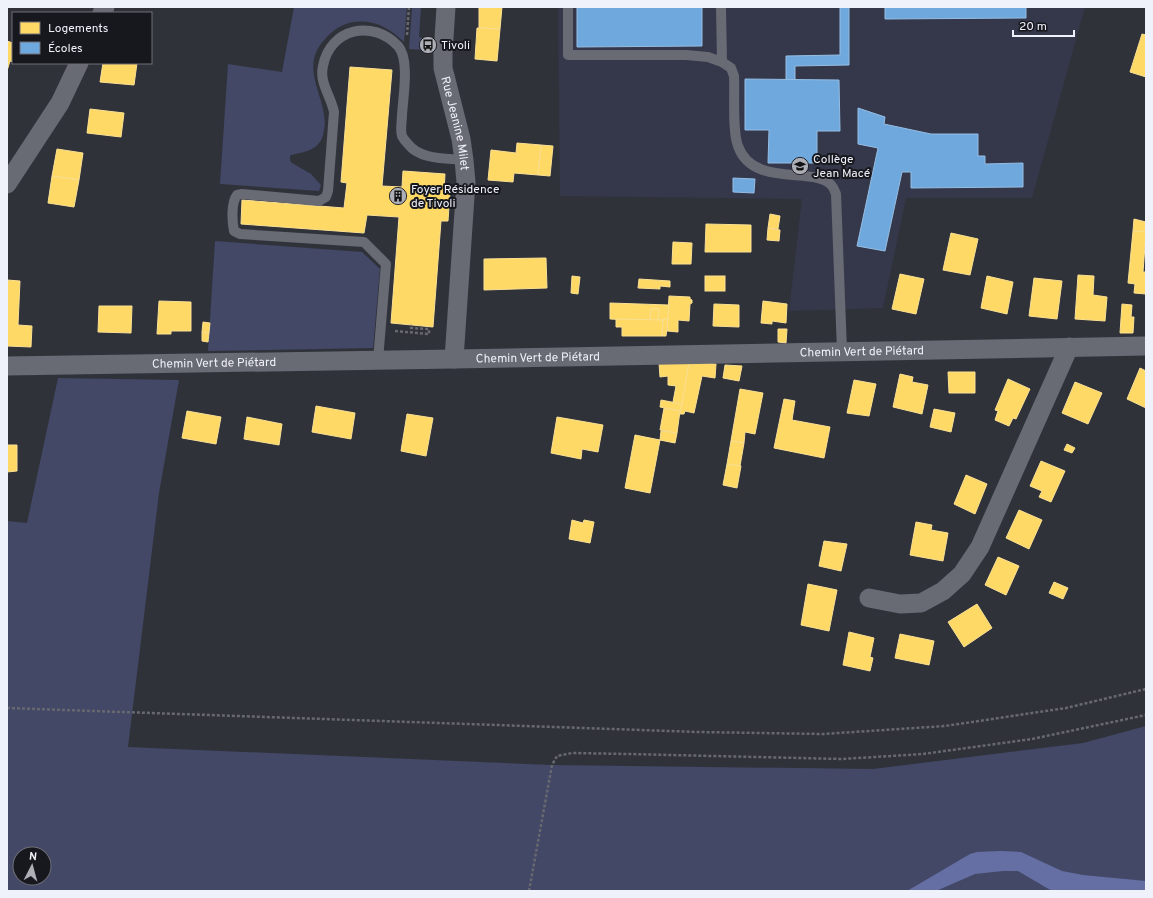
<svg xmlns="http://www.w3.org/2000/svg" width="1153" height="898" viewBox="0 0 1153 898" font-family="Overpass,sans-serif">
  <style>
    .built { fill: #34384a }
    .green { fill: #424865; fill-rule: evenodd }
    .water { fill: #656fa4 }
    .homes { fill: #ffd966; stroke: #fae093 }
    .schools { fill: #6fa8dc; stroke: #96bee5 }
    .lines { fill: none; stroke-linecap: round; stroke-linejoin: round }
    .path { stroke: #676870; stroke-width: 2.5; stroke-dasharray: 3 2; stroke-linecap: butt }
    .service { stroke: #686a74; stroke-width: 10 }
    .minor { stroke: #686a74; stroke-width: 19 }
    .labels { text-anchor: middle; stroke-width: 4; stroke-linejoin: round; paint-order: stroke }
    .poi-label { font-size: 12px; fill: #f0f2fb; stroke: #17181e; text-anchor: start }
    .street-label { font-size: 12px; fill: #f0f2fb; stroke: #17181e }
  </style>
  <rect width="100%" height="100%" fill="#30323a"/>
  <path class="built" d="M558 7H1085L1032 198H906L883 308 789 311 802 199 560 196Z"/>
  <g class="green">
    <path d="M294 7H407L404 42C389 27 373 19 353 22 341 24 332 31 325 39 295 71 333 101 323 135 321 144 313 150 304 152 299 154 294 153 290 156V160L292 163 311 174 321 185 319 191 220 184 228 64 282 72Z"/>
    <path d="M412 8H421L419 37 426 39 425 50 409 49Z"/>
    <path d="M215 241 362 252 380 269 373 348 208 351Z"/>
    <path d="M58 378 179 380 159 493 128 747 552 765 873 769 1083 743 1146 726V891H7V521L27 523ZM20 854H44V878H20Z"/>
  </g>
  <path class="water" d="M1000 851 1021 852 1062 871 1083 875 1146 881V891H1052L1018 871H1003L975 874 936 891H907L970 854 977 852Z"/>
  <g class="homes">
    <path d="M479 7H502L500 29 479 28Z"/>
    <path d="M477 28 500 29 497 61 475 59Z"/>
    <path d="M1142 34 1146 35V77L1130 72Z"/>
    <path d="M7 41 13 43V62L10 61 7 71Z"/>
    <path d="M103 63H137L134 85 100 82Z"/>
    <path d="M350 67 392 70 382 186 402 187 403 171 445 174 444 191 450 192 448 221H441L433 327 391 323 399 217 367 215 364 233 241 224 242 200 344 208 347 183 341 182Z"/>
    <path d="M90 109 124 113 121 137 87 133Z"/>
    <path d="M517 143 541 145 538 175 514 173 513 182 488 180 491 150 516 153Z"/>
    <path d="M541 145 553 146 550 176 538 175Z"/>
    <path d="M57 149 83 153 79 180 52 176Z"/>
    <path d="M52 176 79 180 74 207 48 203Z"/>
    <path d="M770 214 780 216 778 229 768 228Z"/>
    <path d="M1134 219 1146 222V232L1133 231Z"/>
    <path d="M706 224 751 225V252H705Z"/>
    <path d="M768 228 780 230 779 241 767 240Z"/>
    <path d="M1133 231 1146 232 1143 272H1146V294L1134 293 1135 284 1128 283Z"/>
    <path d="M951 233 978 239 970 275 943 270Z"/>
    <path d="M673 242 692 243 691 264H672Z"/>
    <path d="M546 258 547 288 484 290V259Z"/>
    <path d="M900 274 924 279 916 314 892 309Z"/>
    <path d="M1078 275 1094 276 1093 295 1107 297 1105 321 1075 319Z"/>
    <path d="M572 276 580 277 578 294 571 293Z"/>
    <rect x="705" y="276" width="20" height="15"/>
    <path d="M987 276 1013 282 1007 314 981 308Z"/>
    <path d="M1034 278 1062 281 1057 319 1029 316Z"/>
    <path d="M639 279 670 281V287L660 286V289L638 288Z"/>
    <path d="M7 280 20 281 18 325 32 326 31 347 7 346Z"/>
    <path d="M669 296 690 297V299L692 300V303L690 304 689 321 678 320V332L667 331Z"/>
    <path d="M159 301 191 302V331H171V334H157Z"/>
    <path d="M763 301 787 304 786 323 772 321V324L761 323Z"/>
    <path d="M610 303 669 305 668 319 658 320 659 309H651L650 321 610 319Z"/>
    <path d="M714 304 739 305V327L713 326Z"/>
    <path d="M1122 304 1132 305 1131 317H1134L1133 333H1120Z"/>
    <path d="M99 306H132L131 333 98 332Z"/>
    <path d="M651 309H659L658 320 650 321Z"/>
    <path d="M616 319 663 320 662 336H622V327H616Z"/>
    <path d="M668 319 666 336H662L663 320Z"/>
    <path d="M203 322 210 323 209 333 202 332Z"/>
    <path d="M778 329H787L786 343 778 342Z"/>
    <path d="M202 332 209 333 208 342 202 341Z"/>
    <path d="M689 362 716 364 715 378 702 376 694 413 685 411 684 414H680V411Z"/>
    <path d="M689 362 682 404 673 402 676 386 668 385V376L660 377 659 363Z"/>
    <path d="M725 365 742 366 739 381 723 378Z"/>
    <path d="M1140 368 1146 371V408L1127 399Z"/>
    <path d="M948 372H975V393H949Z"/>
    <path d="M900 374 913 377 912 382 928 385 922 414 893 407Z"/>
    <path d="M1008 379 1030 389 1016 419 1013 418 1009 426 995 420 998 411 995 410Z"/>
    <path d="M854 380 876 384 869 416 847 413Z"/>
    <path d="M1075 382 1102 393 1088 424 1062 413Z"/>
    <path d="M740 389 763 393 755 434 745 432 744 443 731 441Z"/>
    <path d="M784 399 795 401 792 420 830 427 824 458 774 448Z"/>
    <path d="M661 400 682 404 680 411 660 407Z"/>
    <path d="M316 406 355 413 351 439 312 432Z"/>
    <path d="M664 408 680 411 677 433 660 430Z"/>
    <path d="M934 409 955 413 951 432 930 427Z"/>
    <path d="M187 411 221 417 216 444 182 438Z"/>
    <path d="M407 414 433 418 426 456 401 451Z"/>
    <path d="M247 417 282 424 279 445 244 439Z"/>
    <path d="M557 417 603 425 598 452 582 449 581 459 551 453Z"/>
    <path d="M661 431 677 433 675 443 660 440Z"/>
    <path d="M635 435 660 440 650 493 625 488Z"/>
    <path d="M731 441 744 443 740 466 727 464Z"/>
    <path d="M1067 444 1075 448 1072 453 1064 450Z"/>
    <path d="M7 445H17V471L7 472Z"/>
    <path d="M1041 461 1065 471 1051 502 1039 497 1042 491 1030 486Z"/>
    <path d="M727 464 741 466 737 488 723 485Z"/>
    <path d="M966 475 987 484 975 514 954 504Z"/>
    <path d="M1019 510 1042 520 1029 549 1006 538Z"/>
    <path d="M572 520 583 523 584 520 594 522 590 543 569 539Z"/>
    <path d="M916 522 932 525 931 530 948 533 943 561 910 555Z"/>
    <path d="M824 541 847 544 841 571 819 566Z"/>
    <path d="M998 557 1019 566 1006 595 985 585Z"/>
    <path d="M1054 582 1068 588 1063 599 1049 593Z"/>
    <path d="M808 584 837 590 829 631 801 625Z"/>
    <path d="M977 604 992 628 964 647 948 622Z"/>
    <path d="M849 632 874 638 870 657 873 658 870 671 843 665Z"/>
    <path d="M900 634 934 641 929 665 895 658Z"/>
  </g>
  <g class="schools">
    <path d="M577 7H702V46L577 47Z"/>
    <path d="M840 7H849V65L795 66V80H786V56L840 55Z"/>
    <path d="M885 7H1026V18L885 19Z"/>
    <path d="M745 79 839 80 840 131H817V163H768L769 130H745Z"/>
    <path d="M858 108 885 117 884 124 931 134H978V156H985V164L1023 163V187L911 188V172H902L885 251 857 246 878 148 858 144Z"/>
    <path d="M733 178 755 179 754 193 733 192Z"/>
  </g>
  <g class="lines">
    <g class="path">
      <path d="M407 35 409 7"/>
      <path d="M395 331 429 334V329L411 328 412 325"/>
      <path d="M7 708 698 732 823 734 945 726 1066 708 1146 689"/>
      <path d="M529 891 552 765 557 756 572 753 628 754 842 759 923 754 1032 739 1146 715"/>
    </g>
    <g class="service">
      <path d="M568 7V55H686L708 57 722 62 731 68 734 76C735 94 732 131 738 146 753 189 816 165 832 186 834 188 835 192 836 194L842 351"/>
      <path d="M721 7 722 62"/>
      <path d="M378 360 386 264 364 242 240 234 234 231C232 221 231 203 237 195L242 194 319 201 326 197 328 191 334 112C331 96 319 83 323 66 330 28 373 19 398 46 410 59 403 98 402 115 402 121 400 130 402 136 403 138 406 142 408 144 420 160 446 158 464 160"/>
    </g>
    <g class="minor">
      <path id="s1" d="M446 7 443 54V68L461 139 464 160 466 182 454 359"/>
      <path d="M102 13 105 7"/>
      <path d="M7 184 60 103 79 63"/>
      <path id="s2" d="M7 366 454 359 1146 346"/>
      <path d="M869 598 900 604 921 603 943 591 962 574 980 547 1069 347"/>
    </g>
  </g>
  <defs>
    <symbol id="bus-disc" viewBox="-11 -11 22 22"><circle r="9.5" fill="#adafb7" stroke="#17181e"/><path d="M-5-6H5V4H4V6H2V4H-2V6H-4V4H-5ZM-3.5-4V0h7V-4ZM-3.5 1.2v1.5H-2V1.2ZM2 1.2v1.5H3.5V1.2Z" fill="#111"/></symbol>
    <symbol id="school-disc" viewBox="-11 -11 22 22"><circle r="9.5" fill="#adafb7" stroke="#17181e"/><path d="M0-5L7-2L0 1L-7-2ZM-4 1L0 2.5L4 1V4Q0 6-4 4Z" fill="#111"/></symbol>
    <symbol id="building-disc" viewBox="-11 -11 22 22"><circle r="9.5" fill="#adafb7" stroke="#17181e"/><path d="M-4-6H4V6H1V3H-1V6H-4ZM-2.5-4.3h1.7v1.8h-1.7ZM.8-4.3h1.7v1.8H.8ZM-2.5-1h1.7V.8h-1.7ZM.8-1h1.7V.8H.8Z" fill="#111"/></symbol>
  </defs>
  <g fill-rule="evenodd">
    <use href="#bus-disc" x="418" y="35" width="20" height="20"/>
    <use href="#school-disc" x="790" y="156" width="20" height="20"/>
    <use href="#building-disc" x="388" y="186" width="20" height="20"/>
  </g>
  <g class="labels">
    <g class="poi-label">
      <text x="441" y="49">Tivoli</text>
      <text x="813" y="163">Collège<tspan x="813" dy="14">Jean Macé</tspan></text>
      <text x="411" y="193">Foyer Résidence<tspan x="411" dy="14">de Tivoli</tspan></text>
    </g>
    <g class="street-label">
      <text dy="4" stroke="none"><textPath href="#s1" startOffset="118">Rue Jeanine Milet</textPath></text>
      <text dy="4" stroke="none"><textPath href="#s2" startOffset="855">Chemin Vert de Piétard</textPath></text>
      <text dy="4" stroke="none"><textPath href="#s2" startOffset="531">Chemin Vert de Piétard</textPath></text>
      <text dy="4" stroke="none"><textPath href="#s2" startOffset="207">Chemin Vert de Piétard</textPath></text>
    </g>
  </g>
  <rect width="1153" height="898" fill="none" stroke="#f0f2fb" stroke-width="16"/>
  <rect x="12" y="12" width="140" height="52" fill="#17181e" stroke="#6e6f76"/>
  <rect x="20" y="22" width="20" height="12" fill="#ffd966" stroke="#6e6f76"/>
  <text x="48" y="32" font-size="12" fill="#f0f2fb">Logements</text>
  <rect x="20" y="42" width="20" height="12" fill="#6fa8dc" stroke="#6e6f76"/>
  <text x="48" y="52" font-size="12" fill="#f0f2fb">Écoles</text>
  <g transform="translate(32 866) rotate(6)"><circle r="19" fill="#17181e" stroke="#6e6f76"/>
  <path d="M0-3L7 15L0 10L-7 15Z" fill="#adafb7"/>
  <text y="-6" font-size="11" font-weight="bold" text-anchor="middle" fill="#f0f2fb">N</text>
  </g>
  <path d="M1013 30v6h61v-6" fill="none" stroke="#f0f2fb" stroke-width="2"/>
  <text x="1019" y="30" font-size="12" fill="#f0f2fb" stroke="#17181e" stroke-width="3" paint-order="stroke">20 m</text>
</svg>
